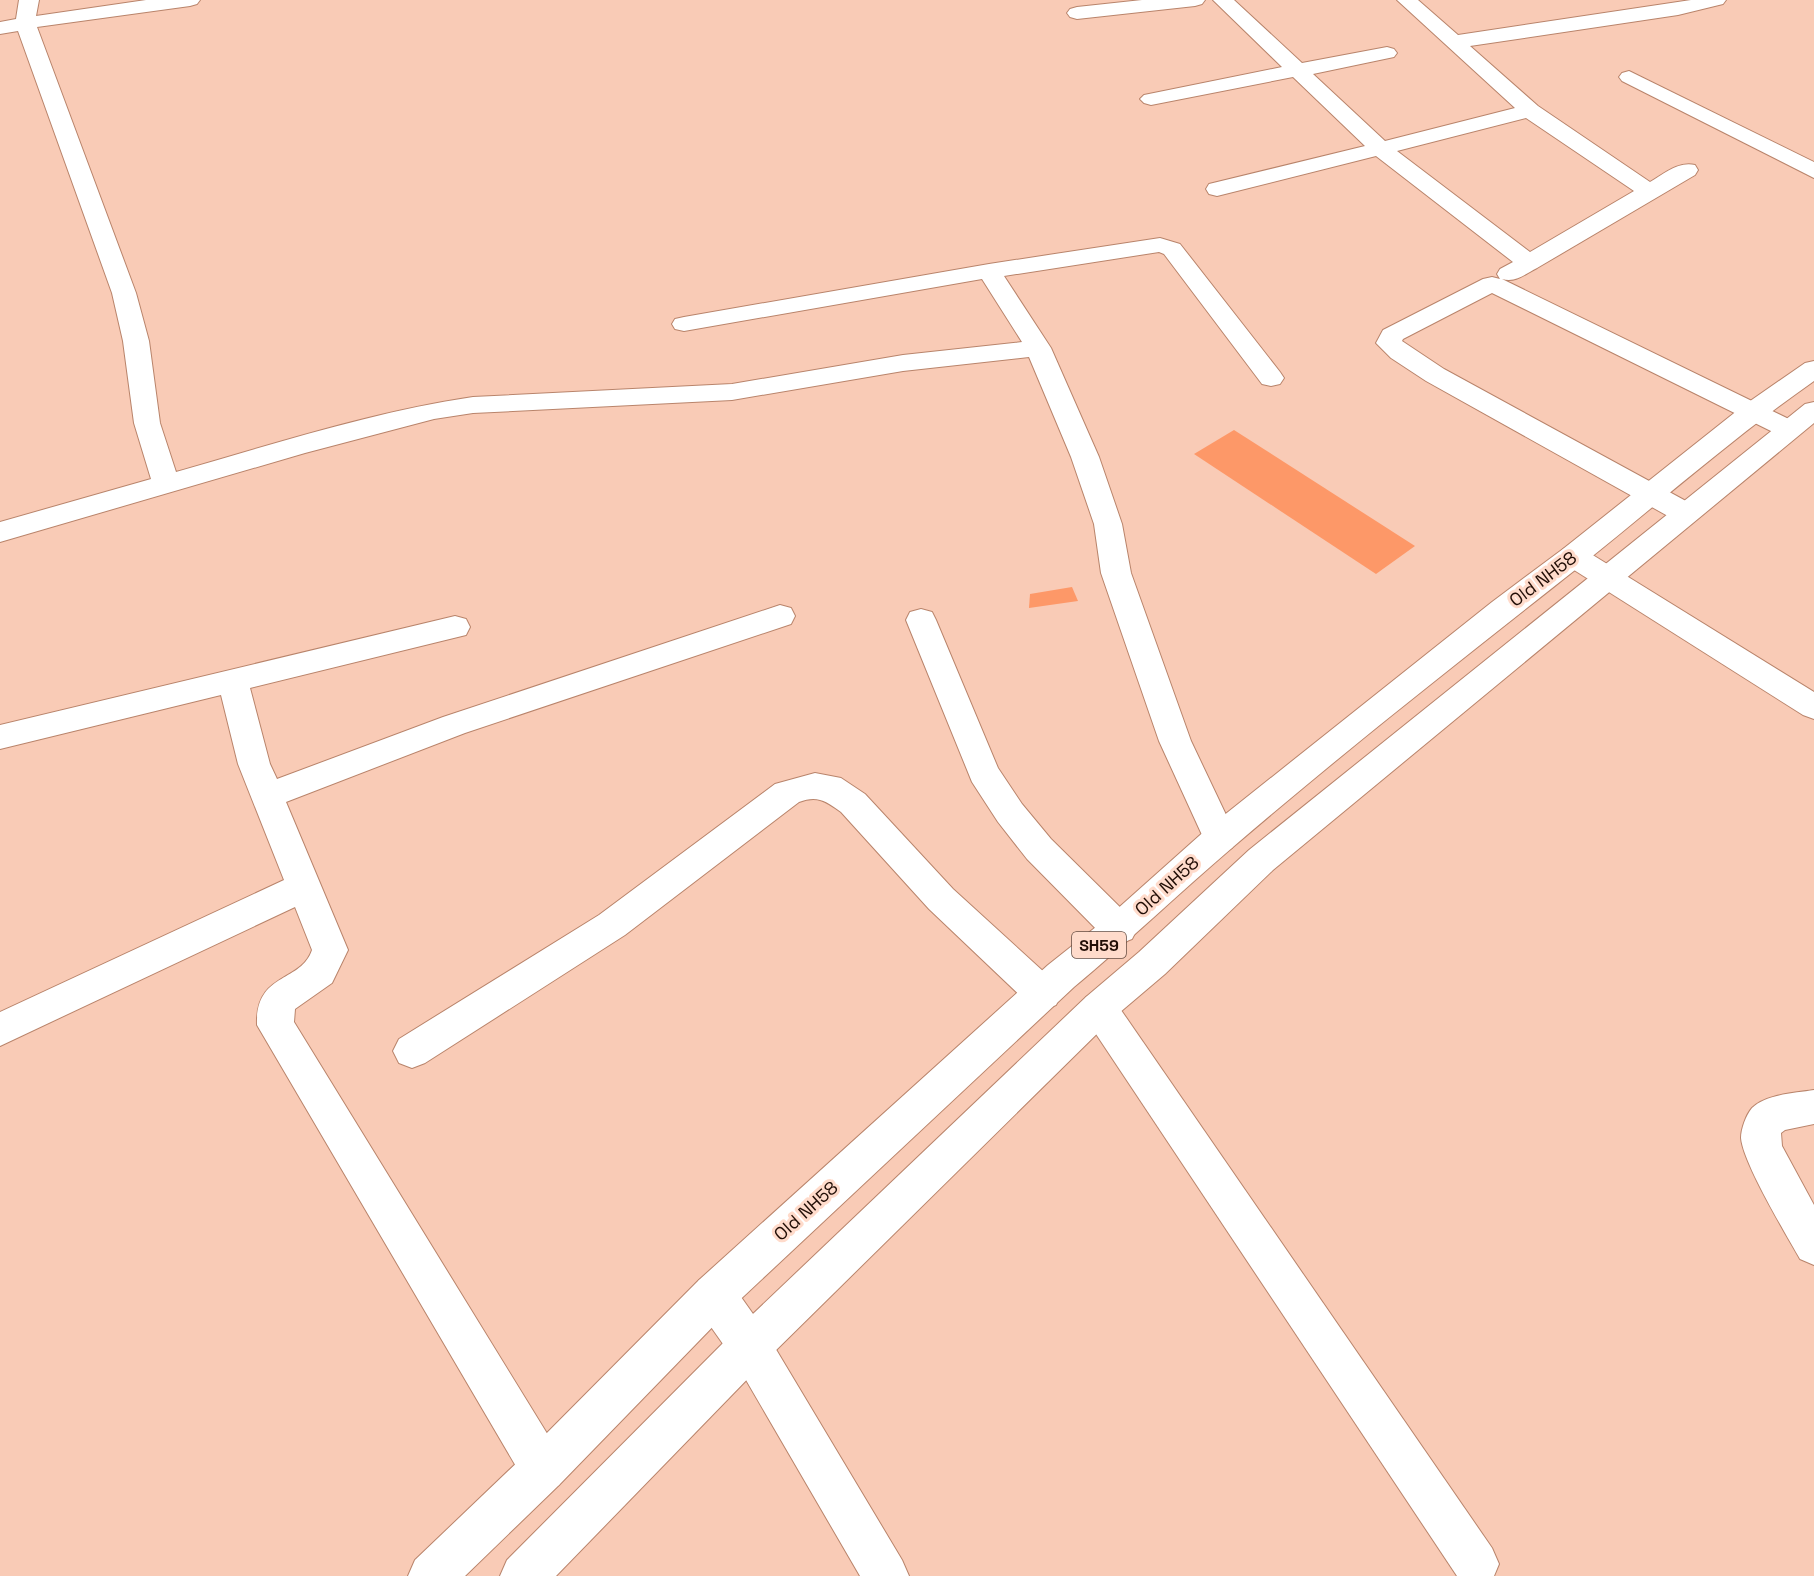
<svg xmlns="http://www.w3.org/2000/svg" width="1814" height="1576" viewBox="0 0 1814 1576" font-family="'Space Grotesk',sans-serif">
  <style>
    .building { fill: #fd9868 }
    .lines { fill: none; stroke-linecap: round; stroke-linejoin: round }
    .minor-casing { stroke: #b9846b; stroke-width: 2 }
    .major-casing { stroke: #b9846b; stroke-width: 2 }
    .minor { fill: #fff; fill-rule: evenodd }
    .major { fill: #fff; fill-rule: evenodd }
    .labels { text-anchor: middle; stroke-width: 6; stroke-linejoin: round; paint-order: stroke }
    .shield { fill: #ffdbcb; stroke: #644c41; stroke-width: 1.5 }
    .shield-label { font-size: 16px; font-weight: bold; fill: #220e06 }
    .street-label { font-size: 18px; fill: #220e06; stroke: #ffdbcb }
  </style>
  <rect width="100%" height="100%" fill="#f9cbb6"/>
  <g class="building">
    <path d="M1234 430 1415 546 1376 574 1194 454Z"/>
    <path d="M1072 587 1078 601 1029 608 1030 594Z"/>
  </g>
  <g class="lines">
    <defs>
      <g id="minor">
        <path d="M19 0H39L36 16 146 0H200L197 4 190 6 37 27 136 293 149 341 160 423 176 472C274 444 372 412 473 397L732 384 903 355 1022 342 982 279 684 331 675 329 672 324 675 319 684 317 989 264 1160 238 1180 244 1280 372 1284 378 1280 384 1271 386 1262 384 1164 254 1159 252 1004 276 1051 348 1099 457 1122 524 1131 573 1191 741 1237 838 1232 848 1220 852 1208 848 1159 741 1101 573 1094 524 1071 457 1029 357 903 371 732 400 473 413 434 419 305 453 0 542V522L151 479 134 423 123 341 112 293 18 31 0 34V22L16 19Z"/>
        <path d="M1142 0H1205L1202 4 1195 6 1077 19 1070 17 1067 13 1070 9 1077 7Z"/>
        <path d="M1213 0H1234L1302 63 1387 47 1394 49 1397 53 1394 57 1313 74 1385 141 1515 108 1397 0H1418L1458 35 1691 0H1726L1723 4 1678 15 1470 46 1538 106 1650 182C1664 174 1678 161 1695 165L1698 170 1695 175 1537 268C1525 274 1516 283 1502 279L1797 423 1801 429 1797 435 1788 437 1779 435 1492 293 1403 339 1402 341 1444 369 1695 506 1699 513 1695 520 1685 522 1675 520 1426 381 1391 358 1376 343 1383 330 1483 279 1492 277 1500 279 1497 274 1500 269 1513 262 1376 156 1217 196 1209 194 1206 189 1209 184 1365 146 1293 77 1151 105 1144 103 1140 99 1144 95 1282 67ZM1526 118 1634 191 1530 252 1397 151Z"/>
        <path d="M1629 71 1814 162V178L1622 81 1619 77 1622 73Z"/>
        <path d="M1573 546 1583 549 1814 692V719L1803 715 1563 563 1559 556 1563 549Z"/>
        <path d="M780 605 791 608 795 616 791 624 465 733 286 802 348 950 332 983 295 1009 294 1022 559 1453 565 1469 559 1485 543 1491 527 1485 257 1025C255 972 301 983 312 950L295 907 0 1046V1012L284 880 238 764 221 695 0 749V725L455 616 466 619 470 627 466 635 250 688 270 764 277 779 443 717Z"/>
        <path d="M921 609 932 612 936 620 998 768 1022 804 1051 839 1132 919 1137 929 1132 939 1119 944 1106 939 1027 859 998 822 972 782 906 620 910 612Z"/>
        <path d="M815 773 841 778 865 794 953 889 1056 983 1061 994 1056 1005 1043 1010 1030 1005 929 909 841 812C826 801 817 795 799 802L625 935 425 1063 412 1068 399 1063 393 1051 399 1039 599 915 775 784Z"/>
        <path d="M1099 992 1112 997 1492 1548 1499 1564 1494 1576H1457L1086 1019 1081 1008 1086 997Z"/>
        <path d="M1814 1090V1124L1785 1130 1781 1133 1782 1146 1814 1205V1265L1800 1259C1786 1234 1743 1163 1741 1138 1741 1129 1746 1115 1752 1108 1766 1094 1796 1093 1814 1090Z"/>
        <path d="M714 1274 729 1280 765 1331 902 1560 909 1576H860L735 1361 699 1310 693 1295 699 1280Z"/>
      </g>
      <g id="major">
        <path d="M1814 361V381C1734 437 1660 502 1584 563 1466 656 1347 749 1233 847 1179 893 1128 942 1074 987L729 1310 559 1485 465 1576H408L415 1560 527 1453 699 1280 1048 965 1106 919 1208 828 1492 602 1563 549 1743 406 1805 363Z"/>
        <path d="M1814 402V423L1273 870 1165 974 1112 1019 765 1361 556 1576H500L507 1560 735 1331 1086 997 1139 952 1249 850 1805 404Z"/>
      </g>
    </defs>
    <use href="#minor" class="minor-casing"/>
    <use href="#major" class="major-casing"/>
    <use href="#minor" class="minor"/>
    <use href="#major" class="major"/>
  </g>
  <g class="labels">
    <rect class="shield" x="1072" y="932" width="54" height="26" rx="4.5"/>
    <g class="shield-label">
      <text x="1099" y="951">SH59</text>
    </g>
    <g class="street-label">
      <text transform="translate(1543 579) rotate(-37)" y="6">Old NH58</text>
      <text transform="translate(1167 886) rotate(-42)" y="6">Old NH58</text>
      <text transform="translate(806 1211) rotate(-42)" y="6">Old NH58</text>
    </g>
  </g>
</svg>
